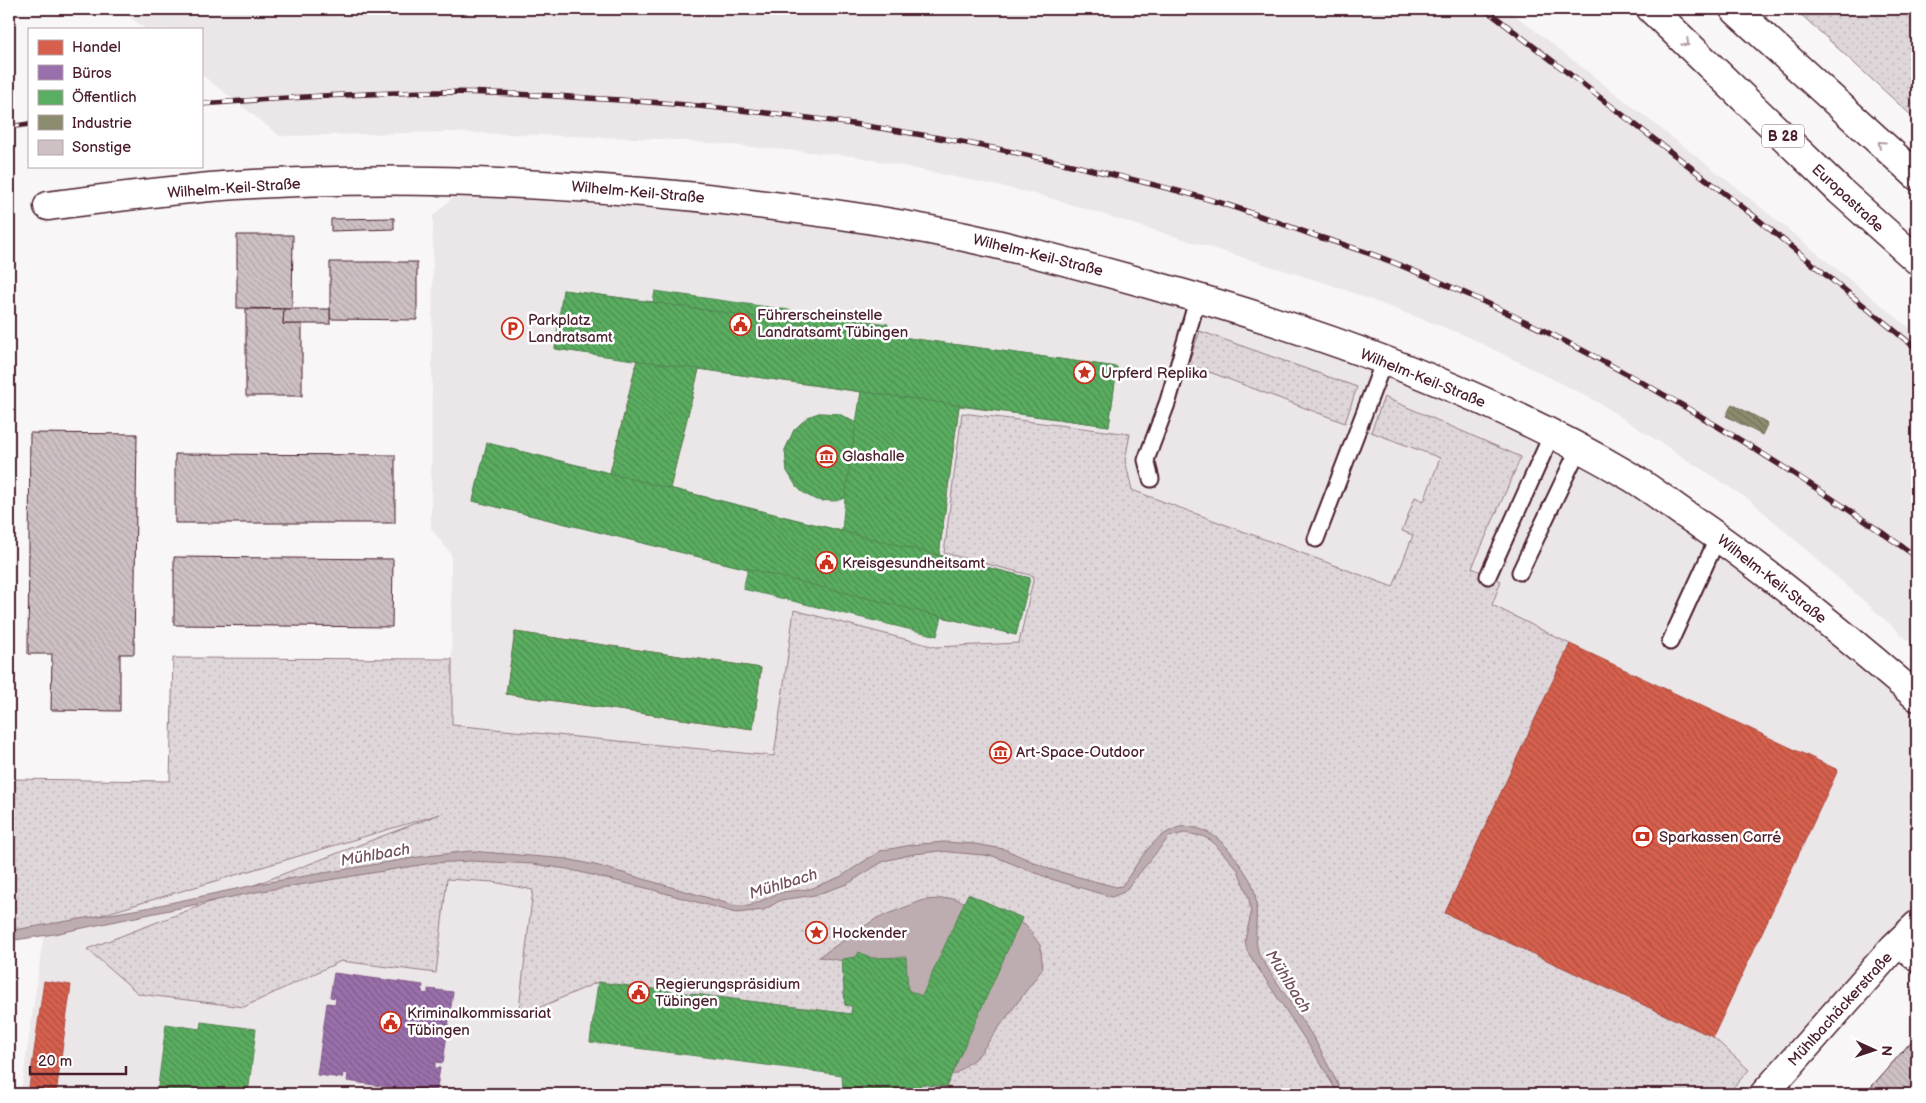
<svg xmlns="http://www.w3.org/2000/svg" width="1926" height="1103" viewBox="0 0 1926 1103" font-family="'Balsamiq Sans',sans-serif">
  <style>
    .built { fill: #ebe6e8 }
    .grass { fill: url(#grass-dots); stroke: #947a82 }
    .water { fill: #bdadb0; stroke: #8f747b }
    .shops { fill: url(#shops-back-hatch); stroke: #ac4c43 }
    .offices { fill: url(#offices-back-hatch); stroke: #815885 }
    .public { fill: url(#public-back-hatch); stroke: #558351; fill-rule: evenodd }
    .industry { fill: url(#industry-back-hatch); stroke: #786b5a }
    .building { fill: url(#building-back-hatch); stroke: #4a1f2b }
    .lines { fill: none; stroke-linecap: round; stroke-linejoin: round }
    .service-casing { stroke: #4a1f2b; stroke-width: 19 }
    .minor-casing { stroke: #4a1f2b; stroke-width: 31 }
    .primary-casing { stroke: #4a1f2b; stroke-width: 31 }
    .service { stroke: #fff; stroke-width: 15 }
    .minor { stroke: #fff; stroke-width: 28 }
    .primary { stroke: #fff; stroke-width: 28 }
    .rail-casing { stroke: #4a1f2b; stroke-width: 5.5 }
    .rail { stroke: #fff; stroke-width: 4; stroke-dasharray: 11; stroke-linecap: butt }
    .oneway { stroke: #ae9aa0 }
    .labels { text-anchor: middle; stroke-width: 5; stroke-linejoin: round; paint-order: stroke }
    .shield { fill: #fff; stroke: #80626b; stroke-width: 1 }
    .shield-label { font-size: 14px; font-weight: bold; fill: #4a1f2b }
    .street-label { font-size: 15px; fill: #4a1f2b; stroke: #fff }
    .poi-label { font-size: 15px; fill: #4a1f2b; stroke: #fff; text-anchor: start }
    .water-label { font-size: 16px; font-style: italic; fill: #72515a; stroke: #fff }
  </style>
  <defs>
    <pattern id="grass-dots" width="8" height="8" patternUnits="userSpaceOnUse" patternTransform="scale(1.25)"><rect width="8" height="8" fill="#ded6d9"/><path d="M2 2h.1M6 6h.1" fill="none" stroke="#c0b7ba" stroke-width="1.8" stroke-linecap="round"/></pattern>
    <pattern id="shops-back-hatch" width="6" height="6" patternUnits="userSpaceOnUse" patternTransform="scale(1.25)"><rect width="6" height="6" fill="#d6604d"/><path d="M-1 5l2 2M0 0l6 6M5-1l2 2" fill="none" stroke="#b04f40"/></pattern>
    <pattern id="offices-back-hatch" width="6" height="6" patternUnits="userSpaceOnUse" patternTransform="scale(1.25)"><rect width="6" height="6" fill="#9970ab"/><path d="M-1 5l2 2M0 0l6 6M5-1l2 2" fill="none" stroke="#7f5b8b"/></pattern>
    <pattern id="public-back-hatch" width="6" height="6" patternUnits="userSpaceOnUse" patternTransform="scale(1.25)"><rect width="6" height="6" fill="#5aae61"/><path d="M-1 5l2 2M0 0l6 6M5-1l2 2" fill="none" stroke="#4c8d50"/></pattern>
    <pattern id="industry-back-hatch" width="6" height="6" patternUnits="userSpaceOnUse" patternTransform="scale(1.25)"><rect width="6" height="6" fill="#8c8c6e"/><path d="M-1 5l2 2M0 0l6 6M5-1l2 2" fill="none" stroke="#74725b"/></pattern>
    <pattern id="building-back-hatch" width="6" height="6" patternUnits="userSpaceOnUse" patternTransform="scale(1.25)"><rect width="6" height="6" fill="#cdc1c4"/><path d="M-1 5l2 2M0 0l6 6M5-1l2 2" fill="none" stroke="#b2a5a9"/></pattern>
  </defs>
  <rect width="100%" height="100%" fill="#f8f6f7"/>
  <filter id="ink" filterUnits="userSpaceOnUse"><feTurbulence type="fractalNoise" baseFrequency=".02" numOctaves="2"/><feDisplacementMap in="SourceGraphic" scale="10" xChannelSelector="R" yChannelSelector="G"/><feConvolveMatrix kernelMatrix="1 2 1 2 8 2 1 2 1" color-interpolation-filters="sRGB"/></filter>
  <g filter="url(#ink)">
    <g class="built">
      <path d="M120 9H1507L1728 181 1917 334V648L1751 501 1596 401 1467 336 1329 284 1037 194 854 156 663 139 448 132 280 136 201 74V29H145Z"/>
      <path d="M470 181 590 187 1076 263 1552 434 1917 697V925L1764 1094H21L44 932 452 725 451 554 431 528 433 216Z"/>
    </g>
    <g class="grass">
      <path d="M1795 9H1917V120L1913 117Z"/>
      <path d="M1200 331 1357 387 1345 423 1188 364Z"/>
      <path d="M1384 397 1521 457 1472 568 1501 581 1492 605 1570 644 1445 913 1713 1037 1749 1070 1727 1094H916L921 1084 946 1087 1022 918 968 894 922 996 842 960 845 1005 852 1006 851 1014 598 982 518 1017 533 890 493 882 447 879 436 973 341 961 244 1007 139 994 87 949 440 814 44 932H9V779L170 781 173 658 452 659V725L774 756 794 610 935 647 1019 643 1034 576 944 553 962 413 1130 434 1125 460 1132 490 1393 587 1413 535 1402 531 1415 497 1424 501 1440 458 1371 432Z"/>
    </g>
    <g class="water">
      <path d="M1184 826C1212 828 1226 844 1241 866 1246 873 1252 882 1254 890 1260 911 1252 933 1259 955L1315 1040 1343 1094H1338L1321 1064 1247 951 1245 940 1251 914 1249 899 1238 870 1212 841 1202 836 1184 833 1169 837 1124 892 1112 897 1051 879 993 856 939 851 914 854 884 861 847 884 815 895 781 900 764 910 736 913 650 889 567 869 533 864 471 861 432 863 256 892 54 934 9 941V932L14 930 146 908 264 883 419 857 470 851 567 859 599 866 736 906H749L781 892 810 889 840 877 880 851 911 845 944 842 975 844 1004 849 1049 869 1116 887 1122 886C1140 861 1152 833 1184 826Z"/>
      <path d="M953 898 1025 925 1040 945 1043 968 978 1056 954 1075 889 1021 844 961 819 957 877 918 924 900Z"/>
    </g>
    <g class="shops">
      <path d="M637 360 699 369 670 488 610 473Z"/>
      <path d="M861 392 959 406 939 555 842 531Z"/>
      <path d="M515 632 761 668 753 729 506 694Z"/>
      <path d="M1570 644 1838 770 1713 1037 1445 913Z"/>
      <path d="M44 981 71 985 56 1094H28Z"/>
      <path d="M404 1089 415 1091V1094H404Z"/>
    </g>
    <path class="offices" d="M334 973 423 985 422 993 428 994V989L453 992 443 1063 435 1062V1068H440L436 1094 347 1081 348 1074 343 1073 342 1078 317 1075 327 1003 335 1004 336 998 330 997Z"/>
    <g class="public">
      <path d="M563 290 653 302 655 291 888 324 886 335 1117 367 1109 426 959 406 939 555 1030 578 1016 635 942 617 937 636 743 589 748 569 473 501 487 443 610 473 637 360 555 349ZM699 369 861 392 856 423 839 414 819 413 808 417 794 430 785 450 787 471 801 491 822 501 845 498 842 531 670 488Z"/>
      <path d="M563 290 1117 367 1109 426 555 349Z"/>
      <path d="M819 413 839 414 856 423 845 498 835 501 816 500 805 494 796 486 787 471 785 450 794 430 808 417Z"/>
      <path d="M487 443 1030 578 1016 635 473 501Z"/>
      <path d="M515 632 761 668 753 729 506 694Z"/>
      <path d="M968 894 1022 918 946 1087 921 1084 916 1094H843L842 1075 590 1042 598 982 851 1014 852 1006 845 1005 842 959 856 957 859 952 872 958 906 957 908 990 922 996Z"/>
      <path d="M201 1022 256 1029 248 1094H157L166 1024 200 1029Z"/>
    </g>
    <path class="industry" d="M1732 404 1768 423 1762 435 1726 416Z"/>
    <g class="building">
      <path d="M394 218V229L331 231V219Z"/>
      <path d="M237 235H293L292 309 237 308Z"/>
      <path d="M330 262H417V320L330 319Z"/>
      <path d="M246 309H284L283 324H302V396H246Z"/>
      <path d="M284 309H330V324H283Z"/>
      <path d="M30 433 137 434 134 654H120V711L51 710 52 654H28Z"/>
      <path d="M175 454 395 455V523H175Z"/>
      <path d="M174 557 393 559 392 627 174 625Z"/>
      <path d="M1917 1035V1094H1865Z"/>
    </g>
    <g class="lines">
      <defs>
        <g id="service">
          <path d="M1151 479 1146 460 1168 401 1198 297"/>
          <path d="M1316 539 1384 361"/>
          <path d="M1520 572 1579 448"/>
          <path d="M1488 576 1552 434"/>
          <path d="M1670 642 1718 537"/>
          <path d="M1894 947 1917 965"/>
        </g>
        <g id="minor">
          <path d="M48 206C111 198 174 189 237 185 391 175 544 182 697 197 787 207 877 218 965 237 1030 251 1095 269 1159 287 1318 331 1489 393 1631 477 1651 489 1670 504 1689 517 1769 572 1844 634 1917 697"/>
          <path d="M1764 1094 1894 947 1917 925"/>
        </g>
        <g id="primary">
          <path d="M1651 9 1840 191 1917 260"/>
          <path d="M1734 9 1917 176"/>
        </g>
      </defs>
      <use href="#service" class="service-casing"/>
      <use href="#minor" class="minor-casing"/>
      <use href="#primary" class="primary-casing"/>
      <use href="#service" class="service"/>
      <use href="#minor" class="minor"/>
      <use href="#primary" class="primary"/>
      <defs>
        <g id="rail">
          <path d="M1485 9 1750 213 1917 349"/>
          <path d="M201 104C280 98 359 93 438 92 499 92 560 96 620 100 776 110 928 131 1080 167 1127 178 1175 189 1221 203 1253 213 1285 225 1316 236 1345 245 1374 254 1402 266 1585 341 1756 443 1917 557"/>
          <path d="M9 127 29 124"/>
        </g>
      </defs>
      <use href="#rail" class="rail-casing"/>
      <use href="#rail" class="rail"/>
    </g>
    <defs><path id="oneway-chevron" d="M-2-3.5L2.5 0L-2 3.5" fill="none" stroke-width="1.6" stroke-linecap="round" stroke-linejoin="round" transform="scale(1.25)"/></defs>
    <g class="oneway">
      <use href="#oneway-chevron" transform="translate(1686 43) rotate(44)"/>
      <use href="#oneway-chevron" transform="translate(1881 144) rotate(-138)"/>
    </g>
  </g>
  <defs>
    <symbol id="civic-ring" viewBox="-11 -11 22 22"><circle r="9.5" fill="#fff" stroke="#c8321e" stroke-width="1.5"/><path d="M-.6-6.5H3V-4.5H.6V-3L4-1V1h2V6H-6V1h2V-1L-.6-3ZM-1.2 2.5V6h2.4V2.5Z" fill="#c8321e"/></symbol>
    <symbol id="parking-ring" viewBox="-11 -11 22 22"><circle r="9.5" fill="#fff" stroke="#c8321e" stroke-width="1.5"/><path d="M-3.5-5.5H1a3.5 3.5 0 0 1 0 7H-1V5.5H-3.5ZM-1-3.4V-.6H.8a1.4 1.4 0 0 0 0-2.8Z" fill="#c8321e"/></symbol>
    <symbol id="sight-ring" viewBox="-11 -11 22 22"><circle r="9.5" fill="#fff" stroke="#c8321e" stroke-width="1.5"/><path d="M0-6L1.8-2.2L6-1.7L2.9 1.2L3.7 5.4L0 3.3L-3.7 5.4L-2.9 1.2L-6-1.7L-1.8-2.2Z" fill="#c8321e"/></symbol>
    <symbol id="museum-ring" viewBox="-11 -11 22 22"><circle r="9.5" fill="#fff" stroke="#c8321e" stroke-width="1.5"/><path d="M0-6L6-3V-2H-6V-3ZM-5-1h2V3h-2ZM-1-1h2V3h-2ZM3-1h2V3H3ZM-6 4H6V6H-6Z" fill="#c8321e"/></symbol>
    <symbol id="bank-ring" viewBox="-11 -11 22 22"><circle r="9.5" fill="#fff" stroke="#c8321e" stroke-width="1.5"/><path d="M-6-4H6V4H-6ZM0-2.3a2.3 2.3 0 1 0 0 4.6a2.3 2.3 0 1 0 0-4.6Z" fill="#c8321e"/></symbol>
  </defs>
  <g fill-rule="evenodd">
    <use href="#civic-ring" x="728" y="312" width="25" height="25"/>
    <use href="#parking-ring" x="500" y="316" width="25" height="25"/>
    <use href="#sight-ring" x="1072" y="360" width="25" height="25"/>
    <use href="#museum-ring" x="814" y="444" width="25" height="25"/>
    <use href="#civic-ring" x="814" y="550" width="25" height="25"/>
    <use href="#museum-ring" x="988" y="740" width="25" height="25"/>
    <use href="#bank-ring" x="1630" y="824" width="25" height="25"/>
    <use href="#sight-ring" x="804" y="920" width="25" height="25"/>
    <use href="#civic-ring" x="626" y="980" width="25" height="25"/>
    <use href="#civic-ring" x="378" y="1010" width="25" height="25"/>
  </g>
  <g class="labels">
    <rect class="shield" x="1762" y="124.5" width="42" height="23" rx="4"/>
    <g class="shield-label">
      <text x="1783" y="141">B 28</text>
    </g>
    <g class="street-label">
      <text transform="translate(234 188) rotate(-4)" y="5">Wilhelm-Keil-Straße</text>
      <text transform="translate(638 192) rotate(5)" y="5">Wilhelm-Keil-Straße</text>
      <text transform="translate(1848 198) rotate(43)" y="5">Europastraße</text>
      <text transform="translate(1038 255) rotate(14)" y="5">Wilhelm-Keil-Straße</text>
      <text transform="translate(1423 378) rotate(22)" y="5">Wilhelm-Keil-Straße</text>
      <text transform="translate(1772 579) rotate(38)" y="5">Wilhelm-Keil-Straße</text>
      <text transform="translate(1840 1009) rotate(-48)" y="5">Mühlbachäckerstraße</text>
    </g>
    <g class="poi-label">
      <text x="757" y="320">Führerscheinstelle<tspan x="757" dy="17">Landratsamt Tübingen</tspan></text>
      <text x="528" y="325">Parkplatz<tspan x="528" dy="17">Landratsamt</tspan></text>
      <text x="1101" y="378">Urpferd Replika</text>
      <text x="842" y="461">Glashalle</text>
      <text x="842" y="568">Kreisgesundheitsamt</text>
      <text x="1016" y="757">Art-Space-Outdoor</text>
      <text x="1659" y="842">Sparkassen Carré</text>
      <text x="832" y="938">Hockender</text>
      <text x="655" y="989">Regierungspräsidium<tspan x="655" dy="17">Tübingen</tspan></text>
      <text x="407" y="1018">Kriminalkommissariat<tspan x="407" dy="17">Tübingen</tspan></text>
    </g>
    <g class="water-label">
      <text transform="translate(375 854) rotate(-10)" y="6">Mühlbach</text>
      <text transform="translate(783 883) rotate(-17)" y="6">Mühlbach</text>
      <text transform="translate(1289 981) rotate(58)" y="6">Mühlbach</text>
    </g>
  </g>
  <rect width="1926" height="1103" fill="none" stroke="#fff" stroke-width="30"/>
  <rect x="15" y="15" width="1896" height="1073" fill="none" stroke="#4a1f2b" stroke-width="2" filter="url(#ink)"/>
  <rect x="28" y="28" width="175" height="140" fill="#ffffff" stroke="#b7a5aa"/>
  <rect x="38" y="40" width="25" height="15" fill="#d6604d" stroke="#b7a5aa"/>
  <text x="72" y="52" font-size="15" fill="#4a1f2b">Handel</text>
  <rect x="38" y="65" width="25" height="15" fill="#9970ab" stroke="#b7a5aa"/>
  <text x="72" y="78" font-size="15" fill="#4a1f2b">Büros</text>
  <rect x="38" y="90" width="25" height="15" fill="#5aae61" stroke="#b7a5aa"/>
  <text x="72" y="102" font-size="15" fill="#4a1f2b">Öffentlich</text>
  <rect x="38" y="115" width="25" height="15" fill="#8c8c6e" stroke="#b7a5aa"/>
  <text x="72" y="128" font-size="15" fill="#4a1f2b">Industrie</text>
  <rect x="38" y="140" width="25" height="15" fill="#cdc1c4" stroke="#b7a5aa"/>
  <text x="72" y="152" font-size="15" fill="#4a1f2b">Sonstige</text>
  <g transform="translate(1874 1050) rotate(93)" stroke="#ffffff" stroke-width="4" paint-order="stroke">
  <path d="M0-4L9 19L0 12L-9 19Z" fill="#4a1f2b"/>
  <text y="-8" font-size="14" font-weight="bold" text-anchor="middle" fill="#4a1f2b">N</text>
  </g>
  <path d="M30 1066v8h96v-8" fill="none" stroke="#4a1f2b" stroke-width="2.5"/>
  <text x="38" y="1066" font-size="15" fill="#4a1f2b" stroke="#ffffff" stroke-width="4" paint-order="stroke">20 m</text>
</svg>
